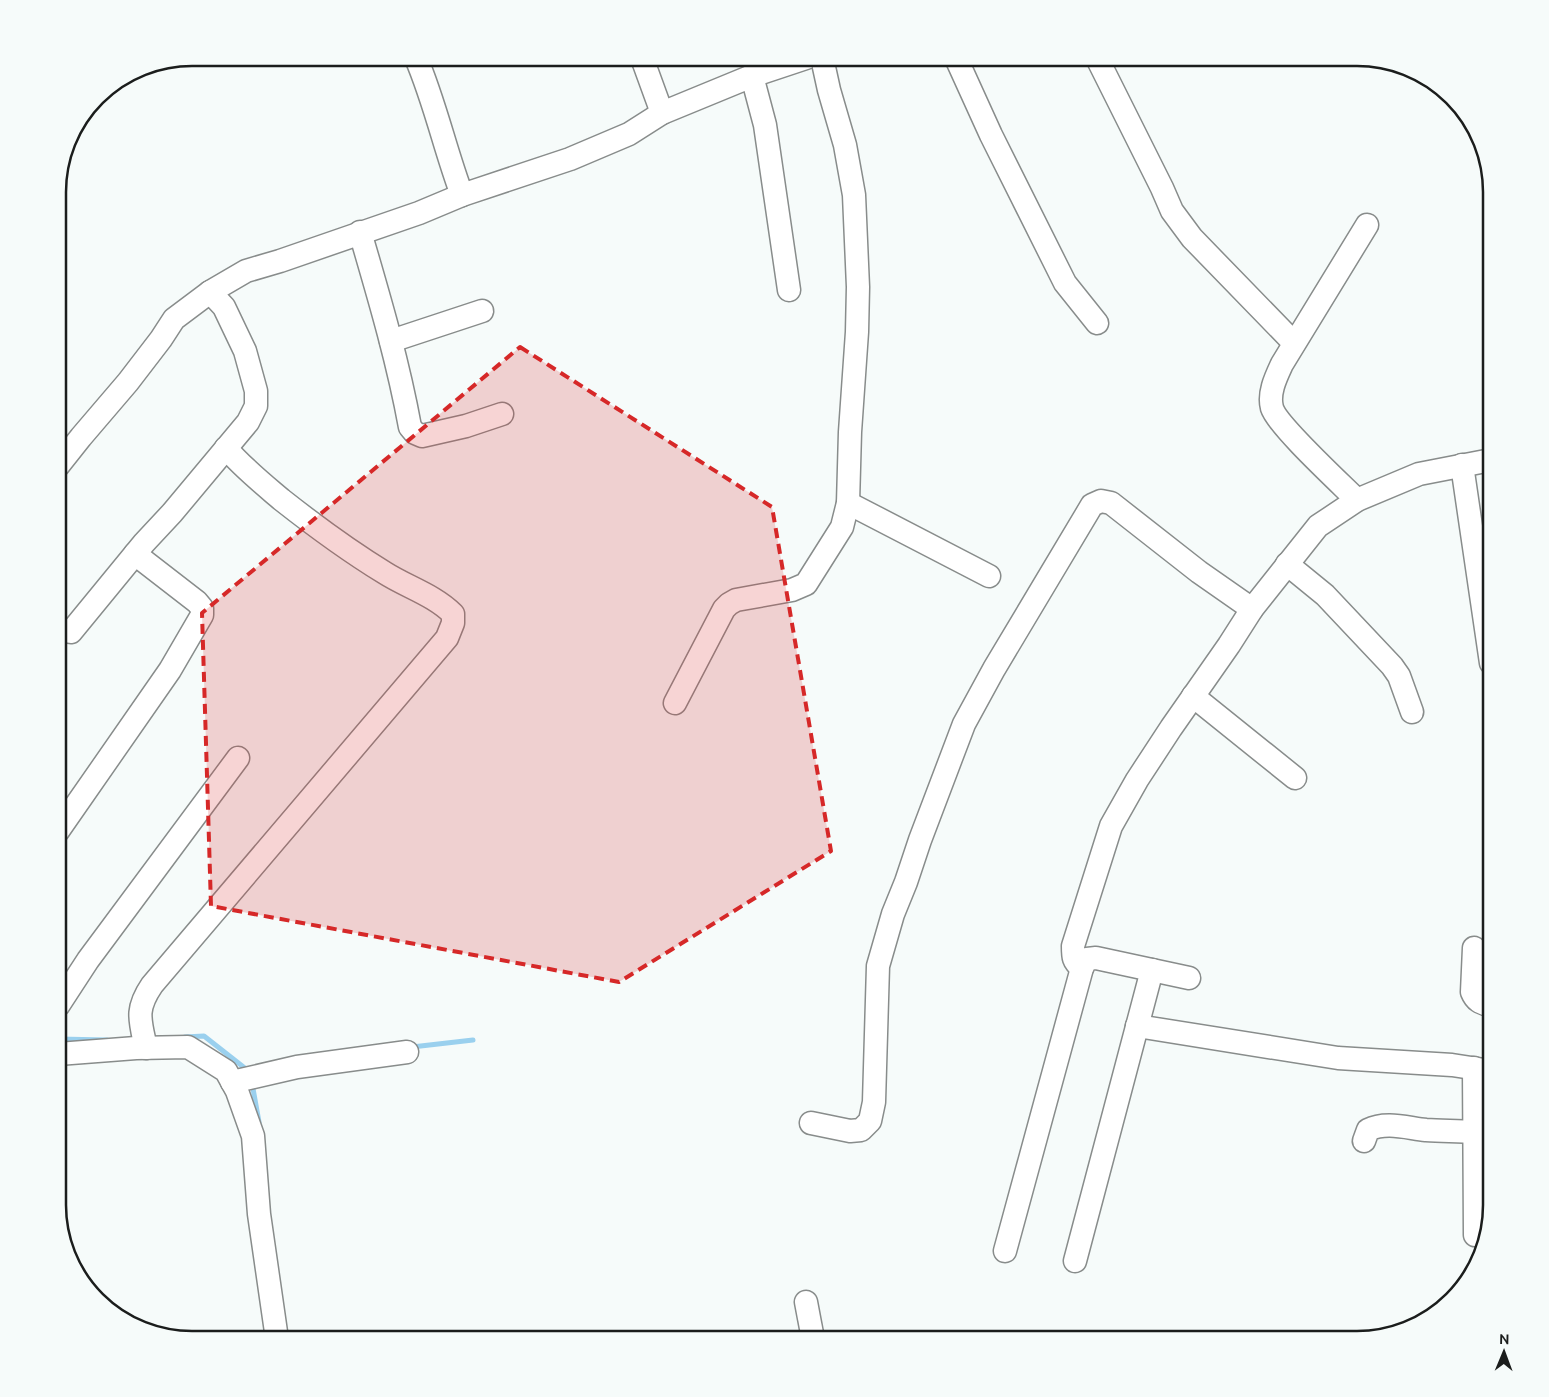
<svg xmlns="http://www.w3.org/2000/svg" width="1549" height="1397" viewBox="0 0 1549 1397" font-family="Ubuntu,sans-serif">
  <style>
    .lines { fill: none; stroke-linecap: round; stroke-linejoin: round }
    .stream { stroke: #9ad0ee; stroke-width: 5 }
    .minor-casing { stroke: #888c8b; stroke-width: 25 }
    .minor { stroke: #fff; stroke-width: 22 }
    .marked { fill: #d62828; fill-opacity: 0.2; stroke: #d62828; stroke-width: 4; stroke-dasharray: 10 6; stroke-linejoin: round }
    .rim { fill: none; stroke: #1b1d1c; stroke-width: 2.5 }
  </style>
  <rect width="100%" height="100%" fill="#f6fbfa"/>
  <g class="lines">
    <g class="stream">
      <path d="M58 846 64 836"/>
      <path d="M185 1037 204 1036 246 1069H250"/>
      <path d="M58 1039 107 1040"/>
      <path d="M412 1047 473 1040"/>
      <path d="M252 1083 259 1122"/>
    </g>
    <defs>
      <g id="minor">
        <path d="M416 58C435 102 445 150 462 195"/>
        <path d="M642 58 662 113"/>
        <path d="M956 58 991 135 1065 283 1097 323"/>
        <path d="M1097 58 1162 188 1172 211 1192 238 1294 343"/>
        <path d="M752 76 765 125 789 290"/>
        <path d="M360 232C379 297 398 361 410 427L415 433 422 436 466 426 502 414"/>
        <path d="M391 341 482 311"/>
        <path d="M1462 465 1491 663"/>
        <path d="M58 466 81 437 128 382 161 339 174 319 210 292"/>
        <path d="M1357 500C1341 484 1277 425 1272 408 1268 393 1276 377 1282 364L1367 225"/>
        <path d="M848 503 989 576"/>
        <path d="M1287 564 1325 595 1392 666 1399 676 1412 712"/>
        <path d="M71 632 144 543 172 513 248 422 256 406V391L245 351 224 307 210 292 246 271 280 261 419 213 462 195 570 159 629 134 662 113 752 76 806 58"/>
        <path d="M1193 696 1295 778"/>
        <path d="M675 703 724 609 729 604 736 600 792 590 806 584 842 527 848 503 850 432 857 332 858 287 854 195 845 145 829 90 822 58"/>
        <path d="M58 831 170 670 202 615V608L197 602 135 554"/>
        <path d="M1474 948 1472 992C1476 1002 1482 1003 1491 1006"/>
        <path d="M1082 968C1073 962 1073 957 1073 946L1111 826 1137 780 1171 728 1229 645 1252 609 1318 526 1357 500 1419 474 1491 460"/>
        <path d="M58 1006 88 960 238 758"/>
        <path d="M1137 1026 1338 1058 1452 1065 1491 1071"/>
        <path d="M146 1048C140 1020 135 1010 152 985L447 638 453 623V614C434 595 407 587 385 573 349 551 315 526 282 500 262 483 243 468 226 448"/>
        <path d="M58 1054 136 1048 188 1047 226 1071 237 1091 253 1136 259 1214 277 1339"/>
        <path d="M1474 1068 1475 1235"/>
        <path d="M232 1082 297 1067 407 1052"/>
        <path d="M811 1123 850 1131 861 1130 870 1121 874 1102 878 966 893 914 906 882 920 840 964 724 994 669 1092 505 1101 501 1111 503 1199 572 1252 609"/>
        <path d="M1364 1141 1368 1130C1386 1121 1407 1128 1426 1130 1442 1131 1458 1131 1473 1132"/>
        <path d="M1005 1251 1082 968 1087 959 1096 958 1189 978"/>
        <path d="M1075 1261 1152 970"/>
        <path d="M806 1302 813 1339"/>
      </g>
    </defs>
    <use href="#minor" class="minor-casing"/>
    <use href="#minor" class="minor"/>
  </g>
  <path class="marked" d="M520 347 772 507 831 851 619 982 211 906 202 613Z"/>
  <path d="M0 0H1549V1397H0ZM192 66H1357A126 126 0 0 1 1483 192V1205A126 126 0 0 1 1357 1331H192A126 126 0 0 1 66 1205V192A126 126 0 0 1 192 66Z" fill="#f6fbfa" fill-rule="evenodd"/>
  <path class="rim" d="M192 66H1357A126 126 0 0 1 1483 192V1205A126 126 0 0 1 1357 1331H192A126 126 0 0 1 66 1205V192A126 126 0 0 1 192 66Z"/>
  <g transform="translate(1504 1352) rotate(1)" stroke="#f6fbfa" stroke-width="4" paint-order="stroke">
  <path d="M0-4L9 19L0 12L-9 19Z" fill="#1b1d1c"/>
  <text y="-8" font-size="14" font-weight="bold" text-anchor="middle" fill="#1b1d1c">N</text>
  </g>
</svg>
